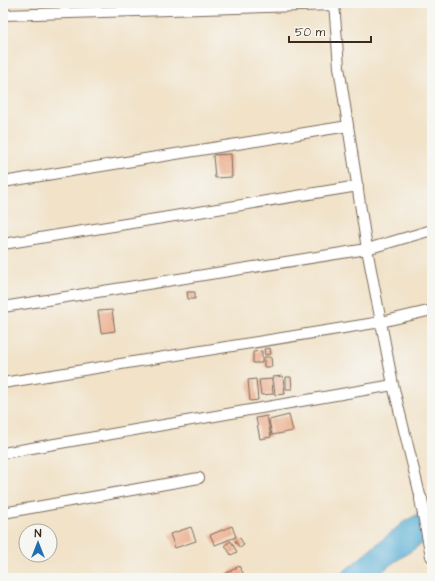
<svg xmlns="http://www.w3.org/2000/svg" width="435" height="581" viewBox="0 0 435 581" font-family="'Architects Daughter',sans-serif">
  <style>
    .water { fill: #59afd6; stroke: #4a6c7a }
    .building { fill: #ecac8a }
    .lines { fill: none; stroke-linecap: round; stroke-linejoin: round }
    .minor-casing { stroke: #7b6a5a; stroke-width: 12 }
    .tertiary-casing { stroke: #7b6a5a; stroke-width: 14 }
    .minor { stroke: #fff; stroke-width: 10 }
    .tertiary { stroke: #fff; stroke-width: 12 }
  </style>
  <rect width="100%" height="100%" fill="#f6f6f2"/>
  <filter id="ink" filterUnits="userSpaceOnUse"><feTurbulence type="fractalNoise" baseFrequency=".025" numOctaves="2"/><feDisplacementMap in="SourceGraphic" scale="8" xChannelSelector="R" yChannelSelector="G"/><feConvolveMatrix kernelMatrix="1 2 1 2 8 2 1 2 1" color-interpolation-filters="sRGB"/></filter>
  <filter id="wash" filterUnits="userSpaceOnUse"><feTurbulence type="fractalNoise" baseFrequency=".012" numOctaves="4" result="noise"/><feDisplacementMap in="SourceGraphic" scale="16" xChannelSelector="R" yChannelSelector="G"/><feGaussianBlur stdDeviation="0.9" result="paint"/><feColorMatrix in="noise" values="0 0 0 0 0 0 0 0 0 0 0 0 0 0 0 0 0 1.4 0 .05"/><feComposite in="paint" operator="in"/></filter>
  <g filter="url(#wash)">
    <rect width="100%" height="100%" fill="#f1e2c8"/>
    <path class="water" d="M432 507V537L390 565 375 578H336L405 521Z"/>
    <g id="blocks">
      <g class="building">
        <path d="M231 154 232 177 215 178 213 155Z"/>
        <path d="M187 292H195V299H188Z"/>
        <path d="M112 310 115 331 101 333 98 311Z"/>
        <path d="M270 348 271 354 265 355 264 349Z"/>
        <path d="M262 351V363H253V352Z"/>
        <path d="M264 357H271L272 367H264Z"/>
        <path d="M283 376 285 394 275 395 273 377Z"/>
        <path d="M286 377H291L292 389H286Z"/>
        <path d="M256 379 258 400 250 401 248 380Z"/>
        <path d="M272 379 273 394 261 395 259 380Z"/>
        <path d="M289 415 293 431 272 435 269 420Z"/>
        <path d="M267 416 271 437 260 439 256 418Z"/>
        <path d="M232 526 236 537 215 545 210 535Z"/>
        <path d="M191 527 196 541 175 548 170 534Z"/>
        <path d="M240 538 244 545 240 548 235 541Z"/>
        <path d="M231 541 237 552 231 555 225 545Z"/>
        <path d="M239 566 246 578H227L225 574Z"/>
      </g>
    </g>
  </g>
  <g filter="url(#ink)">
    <use href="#blocks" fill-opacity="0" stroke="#7b6a5a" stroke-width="1"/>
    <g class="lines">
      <defs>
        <g id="minor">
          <path d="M334 3 339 67 367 249 393 385 421 499"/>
          <path d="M3 15 334 5"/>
          <path d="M3 182 348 126"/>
          <path d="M3 244 358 186"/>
          <path d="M3 307 367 249 432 230"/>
          <path d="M3 383 381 322 432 310"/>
          <path d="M3 453 393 385"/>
          <path d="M3 513 199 478"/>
        </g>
        <path id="tertiary" d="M421 499 432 556"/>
      </defs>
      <use href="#minor" class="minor-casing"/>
      <use href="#tertiary" class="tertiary-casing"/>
      <use href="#minor" class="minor"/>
      <use href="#tertiary" class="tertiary"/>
    </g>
  </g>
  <rect width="435" height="581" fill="none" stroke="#f6f6f2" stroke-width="16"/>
  <g transform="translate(38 543)"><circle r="19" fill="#f6f6f2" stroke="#aba49d"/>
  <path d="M0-3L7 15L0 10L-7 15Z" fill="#1f6fb2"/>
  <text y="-6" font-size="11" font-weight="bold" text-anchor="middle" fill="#3b2a1e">N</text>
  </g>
  <path d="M289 36v6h82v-6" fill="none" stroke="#3b2a1e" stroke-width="2"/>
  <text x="295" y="36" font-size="12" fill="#3b2a1e" stroke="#f6f6f2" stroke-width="3" paint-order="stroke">50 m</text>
</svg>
